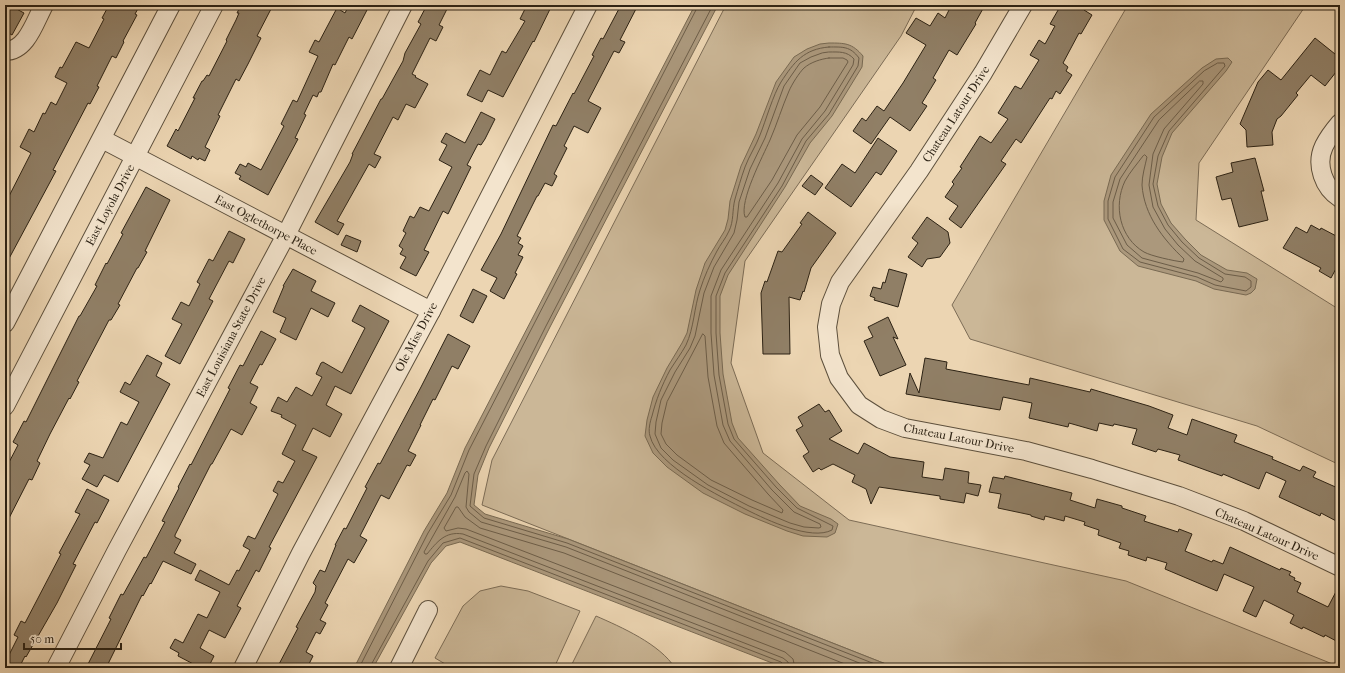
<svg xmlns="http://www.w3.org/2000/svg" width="1345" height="673" viewBox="0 0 1345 673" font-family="'IM FELL French Canon',serif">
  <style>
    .green { fill: #cbb797; stroke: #7c6c56 }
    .water { fill: #ab987c; stroke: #786952 }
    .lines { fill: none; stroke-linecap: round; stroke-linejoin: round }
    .shore { stroke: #6c5d48; stroke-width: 1 }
    .building { fill: #907f66; stroke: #2c2214 }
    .minor-casing { stroke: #5c4f3c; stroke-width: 20 }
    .minor { stroke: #f3e4cd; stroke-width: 18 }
    .labels { text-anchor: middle; stroke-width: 3.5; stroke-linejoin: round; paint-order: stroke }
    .street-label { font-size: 12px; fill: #2c2214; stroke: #f3e4cd }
  </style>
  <rect width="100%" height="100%" fill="#ecd5b2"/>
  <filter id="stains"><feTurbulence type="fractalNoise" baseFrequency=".005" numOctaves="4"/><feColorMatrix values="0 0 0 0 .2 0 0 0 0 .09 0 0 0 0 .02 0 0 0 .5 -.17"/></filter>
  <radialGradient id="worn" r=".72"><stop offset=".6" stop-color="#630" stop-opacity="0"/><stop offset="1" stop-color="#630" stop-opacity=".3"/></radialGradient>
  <g class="green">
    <path d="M726 5H917L901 36 745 261 731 363 763 453 849 520 1126 581 1340 667V668H896L482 505 492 460Z"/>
    <path d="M1128 5H1306L1199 163 1196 220 1340 310V465L1257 426 970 339 952 305Z"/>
    <path d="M501 586 528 591 580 611 554 668H452L435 658 463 606 480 591Z"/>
    <path d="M596 616C621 627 660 644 675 668H570Z"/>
  </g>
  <g class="water">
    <path d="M695 5H718L550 327 489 448 478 475 474 505 485 514 568 539 896 668H785L460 542 446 546 431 563 373 668H354L424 531 447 493 465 448Z"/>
    <path d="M829 43C845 43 852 43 863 56L862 67 832 116 810 143 785 187 728 275 720 296V333L723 374 732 423 738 438 779 484 800 506 831 519 838 524 835 533 827 537 803 536 787 531 745 514 703 493 667 467 653 453 645 436 647 420 653 397 667 368 682 343 687 333 696 290 705 263 725 230 728 219 730 201 741 166 756 134 776 82 794 57 807 49 820 44Z"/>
    <path d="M1228 58 1232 62 1226 71 1172 133 1162 157 1157 184 1161 204 1171 223 1185 239 1201 255 1227 270 1247 273 1257 279 1255 289 1251 293 1246 295 1214 289 1196 281 1138 266 1120 251 1104 220V201L1111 175 1151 114 1202 68 1216 59Z"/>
  </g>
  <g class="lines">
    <g class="shore">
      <path d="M713 5 546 326 486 446 474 474 470 506 484 518 567 543 885 668"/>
      <path d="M829 47C843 47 850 46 859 58L858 66 829 114 806 141 782 186 725 273 716 296V333L719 375 728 424 734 439 776 487 797 508 833 526 832 530C811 541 767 520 747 510 721 497 657 466 650 436 648 430 650 422 652 416 656 400 662 385 670 370 675 362 681 354 686 345 694 328 694 308 700 290 704 277 710 264 717 251 720 245 726 238 729 231 734 221 732 210 735 199 738 189 741 178 745 167 749 156 756 146 760 135 766 120 773 95 781 82 794 62 804 49 829 47Z"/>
      <path d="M829 52C839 52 847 51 854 59L853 65 825 111 802 139 778 183 721 270 711 296V333L714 375 723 425 730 441 772 490 794 512 820 524 821 527 819 528 804 527 790 523 749 506 708 485 673 460 661 448 655 434 656 422 661 400 675 372 690 348 695 336 704 293 714 267 734 233 737 220 739 202 750 169 765 138 784 86 800 63 811 57 822 53Z"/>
      <path d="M829 58H843L847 60 848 62 820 107 797 135 772 180 747 217H745C739 201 763 156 770 140 777 124 782 107 789 91 792 84 799 73 804 68 811 62 821 59 829 58Z"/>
      <path d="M1218 63H1224L1225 66 1169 131 1158 156 1153 184 1158 206 1168 225 1182 242 1199 258 1225 274 1245 277 1251 281V287L1246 291 1215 285 1197 277 1140 262 1123 249 1108 219V201L1115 177 1154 117 1204 71Z"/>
      <path d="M1200 81H1203V84L1164 129 1153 154 1149 185 1153 207 1165 229 1178 245 1195 261 1223 278V280L1221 282 1198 273 1142 258 1127 245 1113 218V202L1120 179 1159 120Z"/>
      <path d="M1145 155 1147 157C1145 166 1142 176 1142 185 1144 215 1163 239 1184 259L1183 262C1174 261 1151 256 1144 252 1120 238 1113 206 1125 181 1130 172 1137 164 1143 156Z"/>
      <path d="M703 334 705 336 708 377 717 426 724 443 768 494 783 510 782 513 752 500 711 480 677 455 666 444 661 434 662 423 667 402Z"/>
      <path d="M359 668 428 533 451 495 469 450 697 8 698 5"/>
      <path d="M370 668 371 665 428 561 443 543 460 538 781 662 784 665V668"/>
      <path d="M789 668 788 662 783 658 463 534C445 531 437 542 427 554H425L424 552 455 497 465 473 467 471 469 474 466 507 469 512 481 522 566 547 872 668"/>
      <path d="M795 668 793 659 785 652 466 529 458 528 446 531 444 528 456 507H458L465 517 480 528 564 553 855 668"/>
    </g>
  </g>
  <g class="building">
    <path d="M109 5H140L135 14 137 15 123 41 124 42 116 58 112 56 97 86 99 87 90 104 88 103 53 170 56 171 5 266V204L31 153 20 147 29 129 34 132 43 113 45 114 51 102 56 105 67 83 55 77 60 67 62 68 76 42 89 48 104 19 102 18Z"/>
    <path d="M241 5H263L271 9 257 36 261 38 248 64 239 81 236 79 218 115 220 116 205 147 210 150 205 161 199 158 198 160 192 156 191 159 167 146 176 129 178 131 195 98H193L202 81H203L207 75 209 76 227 41 226 40 236 20 239 13H237Z"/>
    <path d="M349 5H358L367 10 352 39 349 37 335 65 333 64 321 92H319L317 97 313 95 304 114 306 115 295 138 298 139 268 195 239 179 241 176 235 173 240 164 246 167 248 163 261 170 284 126 281 124 293 100 297 102 318 56 309 52 315 40 319 42 337 8 345 13Z"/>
    <path d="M427 5H449L439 25 443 27 436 41 430 38 412 74 416 76 415 77 428 84 415 108 406 104 398 120 393 117 374 154 381 157 375 168 369 164 337 221 344 224 338 235 315 222 350 162 353 154H352L381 99H382L403 61 405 53 421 24 418 22Z"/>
    <path d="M527 5H552L534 42 533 41 503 97 488 90 482 102 467 95 480 70 490 75 502 51 506 53 525 21 520 19Z"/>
    <path d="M621 5H638L620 40 625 42 619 53 614 51 588 101 601 108 588 133 574 126 564 146 567 148 554 174 557 176 552 186 545 183 538 196H537L517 236 521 238 518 243 523 246 518 255 523 257 515 273 517 274 504 299 490 291 497 278 481 270 501 234 553 125 556 126 573 93 574 94 594 56 592 55 601 38 603 39Z"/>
    <path d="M954 5H985L975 23 976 24 957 55 949 50 933 78 936 80 922 103 927 106 910 131 890 117 871 144 853 131 862 118 866 121 877 106 884 111 903 83 926 45 906 33 916 18 930 26 938 13 945 18 950 8 951 9Z"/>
    <path d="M1061 5H1087L1084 10 1092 15 1081 34 1079 33 1063 63 1068 67 1066 71 1072 75 1060 94 1056 91 1052 99 1050 98 1021 143 1016 139 1001 161 1006 164 961 228 949 219 958 206 945 197 954 184 952 182 962 168 960 167 980 136 991 143 1008 119 998 113 1015 86 1021 89 1039 60 1030 55 1039 40 1045 44 1055 26 1050 24Z"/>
    <path d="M11 6 24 13 12 35 5 31V18Z"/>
    <path d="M1315 38 1340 58V67L1325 86 1311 75 1296 93 1298 95 1281 116 1277 119 1272 132 1273 145 1247 147 1246 130 1240 124 1258 82 1268 70 1281 80Z"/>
    <path d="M481 112 495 119 485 139 481 145 478 144 467 165 471 167 448 214 443 211 424 250 429 252 416 276 400 268 406 257 400 254 403 249 399 246 406 233 403 231 410 216 414 218 420 207 429 211 452 167 439 160 447 145 441 142 446 133 465 143Z"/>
    <path d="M878 138 897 151 881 175 876 172 851 207 825 188 842 164 855 173Z"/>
    <path d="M1255 158 1264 191H1261L1268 220 1239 227 1231 198 1222 200 1216 177 1233 172 1231 163Z"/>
    <path d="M811 175 823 184 815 195 802 186Z"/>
    <path d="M146 187 170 200 145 251 147 252 138 268H137L118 304 120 305 111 320H109L77 381 79 382 70 399 69 398 50 434 37 461 40 463 32 480 29 479 5 526V470L18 445 13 442 24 421 26 422 79 316H80L97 286 95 285 106 263 107 264 123 234 121 233Z"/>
    <path d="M808 212 836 233 811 268 804 292 803 291 800 300 789 297 790 354H763L761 293 765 281 767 282 778 251 782 252 802 224 800 223Z"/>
    <path d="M927 217 948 232 950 243 940 257 927 259 922 267 908 257 918 243 912 238Z"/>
    <path d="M1311 225 1320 230 1321 228 1340 238V261L1331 278 1319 271 1321 268 1283 248 1296 227 1307 233Z"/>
    <path d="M229 231 245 239 233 263 229 261 209 299 213 301 180 364 165 356 182 324 172 319 181 302 189 306 200 284 197 282 209 259 213 261Z"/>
    <path d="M346 235 361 241 357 252 341 245Z"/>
    <path d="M293 269 316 281 311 291 335 303 328 317 311 308 296 340 280 332 286 318 273 312 284 286H283Z"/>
    <path d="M889 269 907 274 898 307 874 300 875 298 870 296 873 287 881 289 883 282 885 283Z"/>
    <path d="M473 289 487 296 473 323 460 316Z"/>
    <path d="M360 305 389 321 351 394 335 386 326 405 342 414 330 437 313 428 302 450 317 457 269 547 271 548 259 572 256 570 237 606 241 608 225 638 209 630 200 648 214 656 208 668H201L178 656 179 653 170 648 175 639 183 643 198 614 207 618 220 592 195 580 200 570 229 585 237 570 239 571 250 550 243 546 248 536 255 539 278 494 273 491 278 481 283 483 295 461 282 454 296 425 281 417 282 415 271 411 278 397 287 402 296 387 312 396 322 377 316 374 321 363 323 362 342 373 365 328 352 321Z"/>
    <path d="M888 317 898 339 893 337 906 365 880 376 864 341 873 337 868 327Z"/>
    <path d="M261 331 276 339 262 365 260 364 250 383 258 387 250 403 257 407 242 435 231 429 212 464H211L175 535V537L181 540 174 553 196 564 191 574 163 561 151 584 150 583 143 596 142 595 106 668H86L111 619 109 618 121 594 123 595 144 557 146 558 165 522 162 521 179 488 178 487 190 464 191 465 230 389 228 388 240 365 243 366Z"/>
    <path d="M448 334 470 346 458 369 452 366 435 400 433 399 420 425H421L408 451 416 455 410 466 407 465 389 499 381 495 360 536 367 540 354 563 348 559 325 603 328 605 320 620 326 623 320 634 316 632 306 652 313 656 307 668H277L298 628 296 627 315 592 316 586 313 583 320 570 325 572 336 545H335L344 528 346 529 367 488 365 487 378 463 380 464 421 387Z"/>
    <path d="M147 355 162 363 156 376 170 384 118 482 104 475 97 487 82 479 90 465 84 462 89 453 103 458 121 422 127 425 139 402 120 392 125 382 130 385Z"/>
    <path d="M925 358 947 362 946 369 962 372 1029 385 1030 378 1090 392 1091 389 1149 406 1173 415 1168 428 1187 435 1192 419 1237 435 1234 442 1273 457 1272 459 1300 471 1303 466 1316 472 1313 477 1340 489V523L1321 513 1320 516 1279 497 1286 481 1266 472 1259 489 1223 474 1222 476 1178 460 1180 455 1158 449 1156 452 1132 444 1137 429 1114 424 1113 426 1099 423 1097 431 1069 423 1068 427 1029 418 1032 403 1003 397 1000 410 906 394 910 373 919 393Z"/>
    <path d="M819 404 825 412 829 410 842 431 829 439 858 454 864 443 890 457 924 462 922 477 943 480 945 468 969 472 968 483 981 485 978 496 966 493 964 503 940 499V496L879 487 871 504 866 489 852 482 855 475 833 464 821 470 819 468 813 472 803 456 809 452 796 430 803 426 798 417Z"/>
    <path d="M1005 476 1072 493 1070 500 1095 508 1097 499 1122 506V508L1146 516 1144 521 1178 532 1179 529 1192 534 1185 551 1212 562 1213 560 1223 564 1230 547 1280 570 1281 568 1291 572 1289 575 1295 578 1294 580 1301 583 1297 592 1328 607 1340 584V643L1325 635 1324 637 1303 627 1302 629 1290 623 1294 615 1264 600 1256 617 1243 611 1254 587 1224 574 1217 591 1165 569 1167 563 1147 557 1146 561 1128 555 1129 551 1119 548 1121 543 1098 535 1099 530 1084 525 1085 522 1065 516 1064 521 1045 516 1044 520 1031 516V515L998 508 1001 494 989 492 993 477 1004 479Z"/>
    <path d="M87 489 109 500 97 523 95 522 73 564 76 565 57 603 26 657 25 656 19 668H5V653L9 655 18 637 14 635 21 621 25 623 61 554 59 553 80 514 75 512Z"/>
  </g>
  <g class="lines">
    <defs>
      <g id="minor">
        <path d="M1023 5 983 73 919 171 840 282 831 304 827 327 830 355 839 378 859 405 881 419 905 428 1026 451 1092 469 1179 496 1244 521 1340 567"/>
        <path d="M5 51C27 51 35 21 44 5"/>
        <path d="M1340 123C1334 130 1328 138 1324 146 1315 165 1324 188 1340 198"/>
        <path d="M102 139 431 311"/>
        <path d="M5 323 171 5"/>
        <path d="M5 406 214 5"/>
        <path d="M56 668 117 550 286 235 403 5"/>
        <path d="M243 668 301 553 431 311 588 5"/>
        <path d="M399 668 428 610"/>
      </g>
    </defs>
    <use href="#minor" class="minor-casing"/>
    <use href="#minor" class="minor"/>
  </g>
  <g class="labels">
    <g class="street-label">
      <text transform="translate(956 114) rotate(-57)" y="4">Chateau Latour Drive</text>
      <text transform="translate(110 205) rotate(-62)" y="4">East Loyola Drive</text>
      <text transform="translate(266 225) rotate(28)" y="4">East Oglethorpe Place</text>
      <text transform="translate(231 337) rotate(-62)" y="4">East Louisiana State Drive</text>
      <text transform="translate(416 337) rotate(-62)" y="4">Ole Miss Drive</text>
      <text transform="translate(959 438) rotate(11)" y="4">Chateau Latour Drive</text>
      <text transform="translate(1267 534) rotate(24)" y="4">Chateau Latour Drive</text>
    </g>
  </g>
  <rect width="1345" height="673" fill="none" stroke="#ecd5b2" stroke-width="20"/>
  <rect x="6" y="6" width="1333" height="661" fill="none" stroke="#2c2214" stroke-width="2"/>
  <rect x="10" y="10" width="1325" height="653" fill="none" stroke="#2c2214"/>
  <path d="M24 643v6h97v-6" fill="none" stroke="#2c2214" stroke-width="2"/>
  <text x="30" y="643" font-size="12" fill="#2c2214" stroke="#f3e4cd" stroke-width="3" paint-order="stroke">50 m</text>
  <rect width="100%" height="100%" filter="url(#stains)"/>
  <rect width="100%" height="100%" fill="url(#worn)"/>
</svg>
